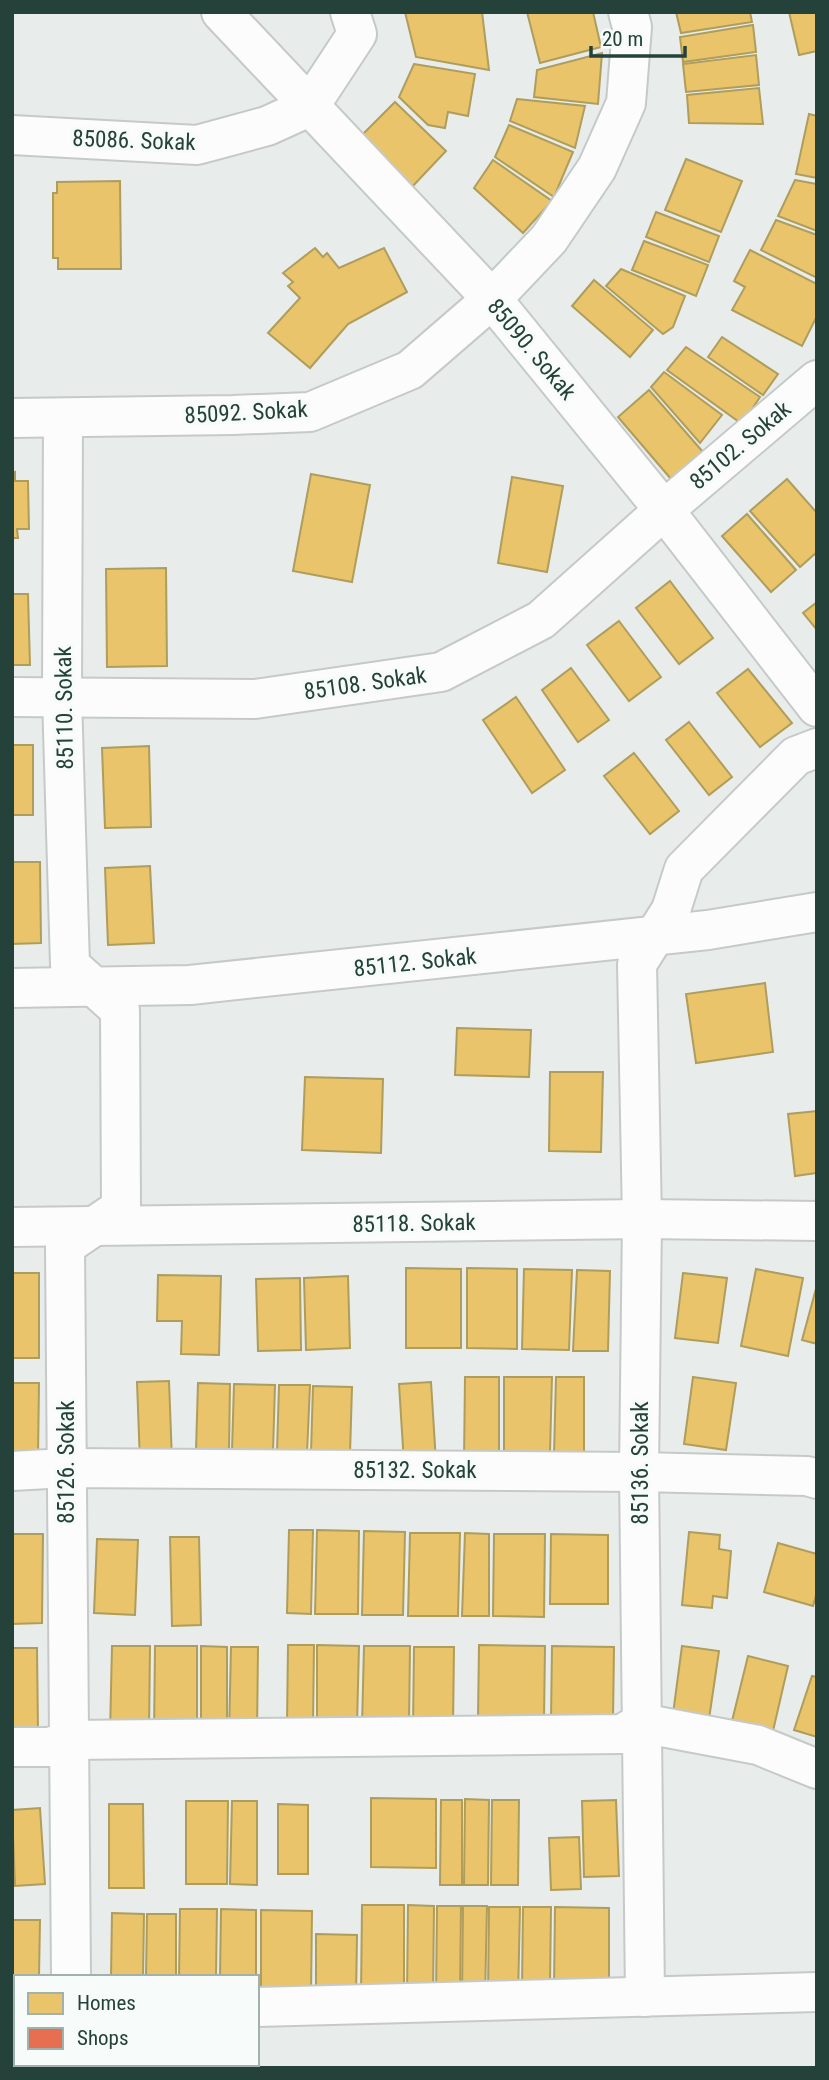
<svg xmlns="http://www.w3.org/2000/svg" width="829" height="2080" viewBox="0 0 829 2080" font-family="'Roboto Condensed',sans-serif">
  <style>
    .homes { fill: #e9c46a; stroke: #ae9d5c; stroke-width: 2 }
    .shops { fill: #e76f51; stroke: #ac624a; stroke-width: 2 }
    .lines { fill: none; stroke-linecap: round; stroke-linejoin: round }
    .minor-casing { stroke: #c5cac8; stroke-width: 42 }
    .minor { stroke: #fcfcfc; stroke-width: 38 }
    .labels { text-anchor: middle; stroke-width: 7; stroke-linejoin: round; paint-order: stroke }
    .street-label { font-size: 23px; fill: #24423a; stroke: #f7fbf9 }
  </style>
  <rect width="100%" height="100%" fill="#e8edeb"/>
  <g class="homes">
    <path d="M405 12H482L489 70 416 57Z"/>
    <path d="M527 12H593L601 47 540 63Z"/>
    <path d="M676 12H750L752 22 681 33Z"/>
    <path d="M789 12H817V51L799 55Z"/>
    <path d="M753 25 756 52 683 62 680 37Z"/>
    <path d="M602 53 598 104 534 97 537 70Z"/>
    <path d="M756 55 759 85 686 92 683 64Z"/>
    <path d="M414 64 475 74 468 116 448 112 445 128 428 125 399 97Z"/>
    <path d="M759 88 763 124 689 123 687 95Z"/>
    <path d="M517 99 585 106 575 148 510 121Z"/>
    <path d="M395 102 446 151 410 189 359 138Z"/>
    <path d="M809 114 817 116V178L796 174Z"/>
    <path d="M509 125 573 152 554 197 495 157Z"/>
    <path d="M686 159 742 181 721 232 665 210Z"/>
    <path d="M493 160 552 201 523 233 474 188Z"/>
    <path d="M795 180 817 184V231L778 216Z"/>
    <path d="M120 181 121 269H58V258H53V193H57V182Z"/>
    <path d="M656 212 719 236 709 262 646 237Z"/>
    <path d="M776 220 817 235V278L761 250Z"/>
    <path d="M644 241 708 265 696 296 632 270Z"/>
    <path d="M315 248 323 257 327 253 339 268 384 248 407 292 348 324 310 368 268 333 300 298 288 286 293 282 283 273Z"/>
    <path d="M750 250 817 284V316L802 346 732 310 745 287 734 281Z"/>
    <path d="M621 269 685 296 673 327 663 334 606 286Z"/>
    <path d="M594 280 653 330 630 357 572 306Z"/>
    <path d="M722 337 778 374 763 395 708 357Z"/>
    <path d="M686 347 760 397 742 424 667 370Z"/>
    <path d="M664 372 722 415 700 443 651 387Z"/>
    <path d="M649 390 703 452 671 479 618 417Z"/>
    <path d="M15 472V481H28L29 529H17L18 538H12V473Z"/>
    <path d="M311 474 370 485 352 582 293 571Z"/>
    <path d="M512 477 563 486 547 572 498 563Z"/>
    <path d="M787 479 817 513V552L800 567 750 511Z"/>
    <path d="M747 514 796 570 771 592 722 536Z"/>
    <path d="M166 568 167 666 107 667 106 569Z"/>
    <path d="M670 581 713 638 679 664 636 608Z"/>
    <path d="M12 594H28L30 665H12Z"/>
    <path d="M817 602V630L803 613Z"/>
    <path d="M619 621 661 677 629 701 587 645Z"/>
    <path d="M571 668 609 720 578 742 542 690Z"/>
    <path d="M748 669 792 723 760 747 717 693Z"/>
    <path d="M516 697 565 770 532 793 483 720Z"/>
    <path d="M689 722 732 777 709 795 666 740Z"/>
    <rect x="12" y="745" width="21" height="70"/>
    <path d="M149 746 151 827 105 828 102 748Z"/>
    <path d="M634 753 679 811 650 834 604 776Z"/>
    <path d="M12 862H40L41 943 12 944Z"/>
    <path d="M150 866 154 943 108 945 105 868Z"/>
    <path d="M765 983 773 1052 696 1063 686 994Z"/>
    <path d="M457 1028 531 1030 529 1077 455 1075Z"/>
    <path d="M550 1072H603L601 1152 549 1151Z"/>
    <path d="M305 1077 383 1079 381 1153 302 1150Z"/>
    <path d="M817 1111V1173L795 1176 788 1114Z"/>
    <path d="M406 1268 461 1269V1348H406Z"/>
    <path d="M467 1268 517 1269V1349L467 1348Z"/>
    <path d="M524 1269 572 1270 569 1350 522 1349Z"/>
    <path d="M756 1269 803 1278 788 1356 741 1346Z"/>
    <path d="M577 1270 610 1271 608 1351H573Z"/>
    <rect x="12" y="1273" width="27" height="85"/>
    <path d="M683 1273 727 1278 718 1343 675 1338Z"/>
    <path d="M158 1275 221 1276 219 1355 181 1354 182 1321H157Z"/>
    <path d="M348 1276 350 1348 306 1350 304 1278Z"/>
    <path d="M300 1278 301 1350 258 1351 256 1279Z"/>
    <path d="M817 1285V1344L802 1340Z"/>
    <path d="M465 1377H499V1462L464 1461Z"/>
    <path d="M504 1377H552L550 1453H504Z"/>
    <path d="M556 1377H584V1453L554 1454Z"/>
    <path d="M693 1377 736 1383 726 1450 684 1444Z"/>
    <path d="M169 1381 172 1461 140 1462 137 1382Z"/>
    <path d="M431 1382 436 1462 404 1464 399 1384Z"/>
    <path d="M12 1383H39L38 1457H12Z"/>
    <path d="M198 1383 230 1384 229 1451 196 1450Z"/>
    <path d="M234 1384 275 1385 273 1452 232 1451Z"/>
    <path d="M279 1385H310L307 1453 277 1452Z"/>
    <path d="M313 1386 352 1387 350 1454 311 1453Z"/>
    <path d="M289 1530H313L311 1614 287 1613Z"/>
    <path d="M317 1530 359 1531 358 1614H315Z"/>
    <path d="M364 1531 405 1532 403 1615H362Z"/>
    <path d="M689 1532 720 1535 719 1549 731 1551 727 1598 713 1596 712 1608 682 1605Z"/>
    <path d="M410 1533H460L458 1616H408Z"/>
    <path d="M465 1533 489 1534V1616H462Z"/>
    <path d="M12 1534H43L42 1623 12 1624Z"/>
    <path d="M494 1534H545L544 1617 493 1616Z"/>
    <path d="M551 1534 608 1535V1604H550Z"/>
    <path d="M170 1537H199L201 1625 172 1626Z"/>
    <path d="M97 1539 138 1540 135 1615 94 1613Z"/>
    <path d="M778 1543 817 1554V1592L813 1606 764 1592Z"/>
    <path d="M288 1645H314L313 1725 287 1724Z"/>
    <path d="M317 1645 359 1646 357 1725H317Z"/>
    <path d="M479 1645 545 1646 544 1720 478 1719Z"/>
    <path d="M112 1646H150L149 1735 110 1734Z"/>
    <path d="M155 1646H197V1735H154Z"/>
    <path d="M201 1646 227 1647V1735H201Z"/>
    <path d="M364 1646H410L409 1726H362Z"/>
    <path d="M552 1646 614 1647 613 1720H551Z"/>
    <path d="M682 1646 719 1651 709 1719 673 1714Z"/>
    <path d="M231 1647H258L257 1735H229Z"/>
    <path d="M414 1647H454L453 1727 413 1726Z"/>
    <path d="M12 1648H37L38 1732H12Z"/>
    <path d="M748 1656 788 1666 773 1731 732 1721Z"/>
    <path d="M812 1676 817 1677V1737L794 1730Z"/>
    <path d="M371 1798 436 1799V1868L371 1867Z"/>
    <path d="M465 1799 489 1800 488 1885H464Z"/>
    <path d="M441 1800H462V1885H440Z"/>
    <path d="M492 1800H519L518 1885H491Z"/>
    <path d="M616 1800 619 1876 584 1877 582 1801Z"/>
    <path d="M186 1801H228L227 1884H186Z"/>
    <path d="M232 1801H257V1885L230 1884Z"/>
    <path d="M109 1804H143L144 1888H109Z"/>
    <path d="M278 1804 308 1805V1874H278Z"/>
    <path d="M40 1808 45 1884 15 1886 12 1810Z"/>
    <path d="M579 1837 581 1889 551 1890 549 1838Z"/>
    <path d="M362 1905H404V1997L361 1996Z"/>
    <path d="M408 1905 434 1906 433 1997 407 1996Z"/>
    <path d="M437 1906H461L460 1997H436Z"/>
    <path d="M463 1906H487L485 1998H462Z"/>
    <path d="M489 1907H520L518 1998 488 1997Z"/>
    <path d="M523 1907H551L550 1986H522Z"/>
    <path d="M555 1907 609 1908V1987L554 1986Z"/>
    <path d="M180 1909H217L216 1977H179Z"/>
    <path d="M221 1909 256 1910V1977H220Z"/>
    <path d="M261 1910 312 1911 311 1996 261 1995Z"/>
    <path d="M112 1913 144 1914 143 1977H111Z"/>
    <path d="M147 1914H176V1977H146Z"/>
    <path d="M12 1920H40L39 1977H16V1991H12Z"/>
    <path d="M316 1934 357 1935 356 1998 316 1997Z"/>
    <path d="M12 2062 36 2064V2068H12Z"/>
  </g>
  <rect class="shops" x="119" y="2066" width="110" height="2"/>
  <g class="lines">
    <defs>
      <g id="minor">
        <path d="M221 12 492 299 664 510 817 707"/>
        <path d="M12 135 197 145 267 126 309 107 357 34 350 12"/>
        <path d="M12 418 233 415 310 412 410 370 492 299 549 239 597 168 626 103 632 27 628 12"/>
        <path d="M63 418 62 697 70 965 120 1010 121 1208 65 1246 71 1977"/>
        <path d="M12 697 255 699 441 672 541 620 664 510 817 380"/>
        <path d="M12 988 190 985 708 930 817 912"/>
        <path d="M12 1227 642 1219 817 1221"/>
        <path d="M12 1471 66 1468 639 1472 807 1476 817 1479"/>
        <path d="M12 1747H50L70 1740 622 1734 641 1723 758 1745 817 1769"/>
        <path d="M645 1997 639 1472 642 1219 637 964 671 910 684 869 796 756 817 748"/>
        <path d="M257 2007 817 1992"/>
        <path d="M12 2013H16"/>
        <path d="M74 2064 75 2068"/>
      </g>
    </defs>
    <use href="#minor" class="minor-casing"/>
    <use href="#minor" class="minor"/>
  </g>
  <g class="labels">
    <g class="street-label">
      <text transform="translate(134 140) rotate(2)" y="8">85086. Sokak</text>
      <text transform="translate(532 349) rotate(50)" y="8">85090. Sokak</text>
      <text transform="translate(246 412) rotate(-3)" y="8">85092. Sokak</text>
      <text transform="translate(740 445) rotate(-40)" y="8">85102. Sokak</text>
      <text transform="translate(365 683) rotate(-8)" y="8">85108. Sokak</text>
      <text transform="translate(64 708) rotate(-91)" y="8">85110. Sokak</text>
      <text transform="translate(415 962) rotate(-6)" y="8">85112. Sokak</text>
      <text transform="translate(414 1223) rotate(-1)" y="8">85118. Sokak</text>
      <text transform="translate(66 1462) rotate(-90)" y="8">85126. Sokak</text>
      <text transform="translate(640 1463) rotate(-90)" y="8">85136. Sokak</text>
      <text x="415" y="1478">85132. Sokak</text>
    </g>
  </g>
  <rect width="829" height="2080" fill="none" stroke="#24423a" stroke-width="28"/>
  <rect x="14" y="1975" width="245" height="91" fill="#f7fbf9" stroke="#a3b1ad" stroke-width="2"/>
  <rect x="28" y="1993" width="35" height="21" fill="#e9c46a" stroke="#a3b1ad" stroke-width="2"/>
  <text x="77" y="2010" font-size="21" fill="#24423a">Homes</text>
  <rect x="28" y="2028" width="35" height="21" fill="#e76f51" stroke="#a3b1ad" stroke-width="2"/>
  <text x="77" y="2045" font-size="21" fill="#24423a">Shops</text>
  <path d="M591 46v10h94v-10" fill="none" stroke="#24423a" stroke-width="3.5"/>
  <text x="602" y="46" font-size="21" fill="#24423a" stroke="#f7fbf9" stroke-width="5" paint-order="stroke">20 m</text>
</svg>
